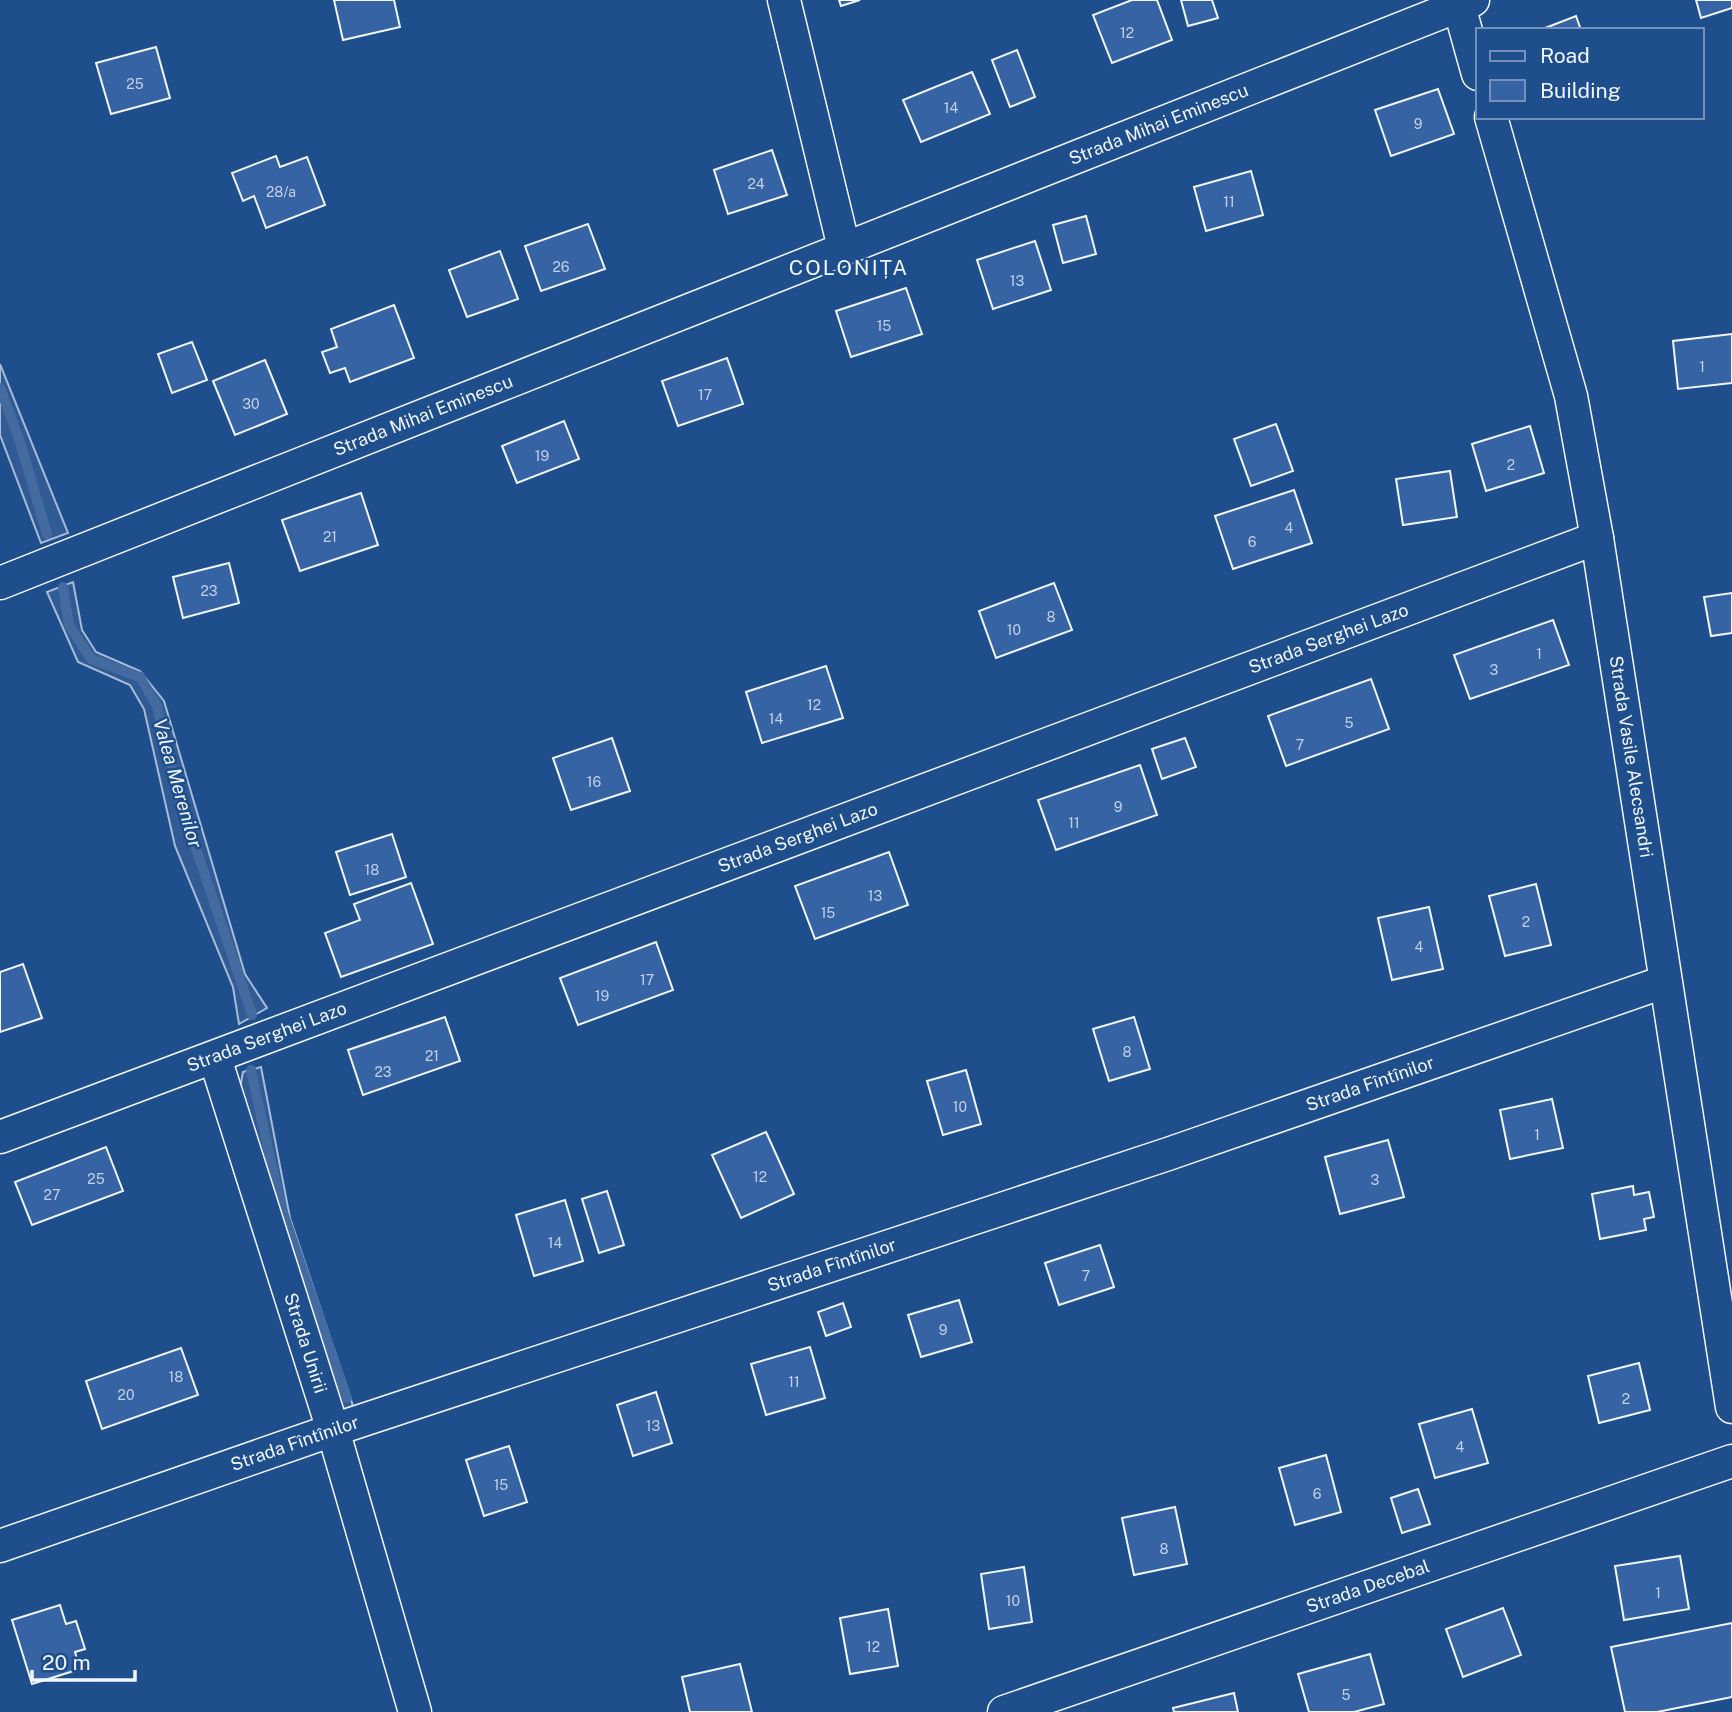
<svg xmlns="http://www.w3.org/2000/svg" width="1732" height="1712" viewBox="0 0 1732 1712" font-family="'Public Sans',sans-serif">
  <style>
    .built { fill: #305b95; stroke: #a8bbd7; stroke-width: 2 }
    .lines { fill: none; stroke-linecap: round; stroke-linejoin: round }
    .stream { stroke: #446ba0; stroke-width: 10 }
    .building { fill: #3563a3; stroke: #f2f6ff; stroke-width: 2 }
    .minor-casing { stroke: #f2f6ff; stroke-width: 35 }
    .minor { stroke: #1f4e8c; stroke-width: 32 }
    .labels { text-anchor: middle; stroke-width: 5; stroke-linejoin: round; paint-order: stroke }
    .number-label { font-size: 14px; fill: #c3d1e8 }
    .street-label { font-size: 18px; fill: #f2f6ff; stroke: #1f4e8c }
    .water-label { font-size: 19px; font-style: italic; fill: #f2f6ff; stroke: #1f4e8c }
    .quarter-label { font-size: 21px; letter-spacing: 2px; fill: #f2f6ff; stroke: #1f4e8c }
  </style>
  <rect width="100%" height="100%" fill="#1f4e8c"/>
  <g class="built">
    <path d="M0 364 68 533 41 543 0 435Z"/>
    <path d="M73 582 82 630 96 652 140 671 164 701 245 974 267 1008 239 1024 233 987 175 846 144 709 130 685 78 662 47 592Z"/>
    <path d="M261 1067 290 1218 353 1406 336 1412 237 1104 243 1072Z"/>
  </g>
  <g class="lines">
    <g class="stream">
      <path d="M0 388 19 439 47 534"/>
      <path d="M63 587 69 625 91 659 140 677 157 706 179 798 252 1015"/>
      <path d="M251 1070 281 1207 347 1398"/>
    </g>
  </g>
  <g class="building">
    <path d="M334 0H394L400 27 343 40Z"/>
    <path d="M839 0H860L841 6Z"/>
    <path d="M1132 0H1157L1172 40 1112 63 1093 15Z"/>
    <path d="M1181 0H1212L1218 18 1188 26Z"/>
    <path d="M1696 0H1732V8L1701 18Z"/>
    <path d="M1576 16 1581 30H1540Z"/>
    <path d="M156 47 170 98 111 114 96 63Z"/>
    <path d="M1017 50 1035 97 1010 107 992 60Z"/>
    <path d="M972 72 990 114 921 142 903 100Z"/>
    <path d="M1438 89 1454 134 1391 156 1375 110Z"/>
    <path d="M772 150 787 195 728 214 714 170Z"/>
    <path d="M276 156 280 167 307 157 325 205 266 228 254 196 243 201 232 173Z"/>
    <path d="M1251 171 1263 215 1206 231 1194 187Z"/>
    <path d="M1086 216 1096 254 1063 263 1053 225Z"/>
    <path d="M588 224 605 269 541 291 525 246Z"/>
    <path d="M1035 241 1051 290 993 309 977 260Z"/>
    <path d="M500 251 518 299 467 317 449 270Z"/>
    <path d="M906 288 922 334 851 357 836 311Z"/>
    <path d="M394 305 414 358 350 382 345 368 330 373 322 352 337 347 331 329Z"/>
    <path d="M1732 334V383L1678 389 1673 341Z"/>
    <path d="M192 342 207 380 172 393 158 354Z"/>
    <path d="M727 358 743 404 678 426 662 381Z"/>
    <path d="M265 360 287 414 235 435 213 381Z"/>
    <path d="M564 421 579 459 517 483 502 446Z"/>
    <path d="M1276 424 1293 471 1251 486 1234 439Z"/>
    <path d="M1530 426 1544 473 1486 491 1472 444Z"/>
    <path d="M1450 471 1457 517 1403 525 1396 479Z"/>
    <path d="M1294 490 1312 543 1233 569 1215 516Z"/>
    <path d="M361 493 378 545 300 571 282 520Z"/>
    <path d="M229 563 239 603 183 618 173 577Z"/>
    <path d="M1054 583 1072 630 996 658 979 611Z"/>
    <path d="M1732 593V633L1711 636 1704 597Z"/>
    <path d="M1553 620 1569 665 1470 699 1454 655Z"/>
    <path d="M826 666 843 718 762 743 746 692Z"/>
    <path d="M1371 679 1389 729 1286 766 1268 716Z"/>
    <path d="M612 738 630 791 571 810 553 758Z"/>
    <path d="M1185 738 1196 767 1162 779 1152 749Z"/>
    <path d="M1140 765 1157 815 1056 850 1038 800Z"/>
    <path d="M392 834 406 877 350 895 336 852Z"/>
    <path d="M889 852 908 905 815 939 795 886Z"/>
    <path d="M411 883 433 944 341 977 325 933 360 920 354 904Z"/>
    <path d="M1536 884 1551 945 1505 956 1489 896Z"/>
    <path d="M1429 907 1443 969 1392 980 1378 918Z"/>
    <path d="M656 942 673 990 578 1025 560 978Z"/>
    <path d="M23 964 42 1018 0 1032V972Z"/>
    <path d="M445 1017 460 1061 363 1095 348 1050Z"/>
    <path d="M1134 1017 1150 1069 1109 1081 1093 1029Z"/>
    <path d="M966 1070 981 1124 943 1135 927 1081Z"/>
    <path d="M1552 1099 1563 1148 1510 1159 1500 1110Z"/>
    <path d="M766 1132 794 1194 741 1218 712 1155Z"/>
    <path d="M1388 1140 1404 1197 1340 1214 1325 1157Z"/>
    <path d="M106 1147 123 1191 32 1225 15 1182Z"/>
    <path d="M1633 1186 1634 1195 1649 1192 1654 1217 1644 1219 1646 1230 1600 1239 1592 1194Z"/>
    <path d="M607 1191 624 1245 599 1253 582 1199Z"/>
    <path d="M565 1200 583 1261 534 1276 516 1215Z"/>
    <path d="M1100 1245 1114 1287 1059 1305 1045 1263Z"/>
    <path d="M959 1300 972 1342 921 1357 908 1315Z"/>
    <path d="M843 1303 851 1327 826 1336 818 1312Z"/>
    <path d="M810 1347 825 1398 766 1415 751 1364Z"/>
    <path d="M181 1348 198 1395 102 1429 86 1381Z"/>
    <path d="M1639 1363 1650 1410 1599 1423 1588 1376Z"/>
    <path d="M656 1392 672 1443 633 1456 617 1405Z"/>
    <path d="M1472 1409 1488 1463 1435 1478 1419 1424Z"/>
    <path d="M509 1446 527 1502 484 1516 466 1460Z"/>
    <path d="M1326 1455 1341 1512 1295 1525 1279 1468Z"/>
    <path d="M1418 1489 1430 1524 1402 1533 1391 1498Z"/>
    <path d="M1175 1507 1187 1564 1134 1575 1122 1518Z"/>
    <path d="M1680 1556 1689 1609 1624 1620 1615 1566Z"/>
    <path d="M1024 1567 1032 1622 989 1629 981 1574Z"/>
    <path d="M60 1605 66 1624 76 1621 85 1649 75 1652 80 1669 32 1684 12 1620Z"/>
    <path d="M1503 1608 1521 1655 1463 1677 1446 1629Z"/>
    <path d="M888 1609 898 1666 850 1674 840 1618Z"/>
    <path d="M1732 1623V1697L1657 1712H1625L1611 1647Z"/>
    <path d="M1370 1654 1384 1704 1354 1712H1309L1298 1674Z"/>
    <path d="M740 1664 752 1712H690L682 1677Z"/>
    <path d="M1234 1693 1238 1712H1174L1173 1708Z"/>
  </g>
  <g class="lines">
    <defs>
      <g id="minor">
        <path d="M784 0 844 248"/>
        <path d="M1459 6 1478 74"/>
        <path id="s1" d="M1491 117 1571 396 1597 538 1732 1407"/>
        <path id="s2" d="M0 583 1473 0"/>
        <path id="s3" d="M215 1058 333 1430 415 1712"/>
        <path id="s4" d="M0 1137 1597 538"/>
        <path id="s5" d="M0 1546 333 1430 1168 1154 1664 982"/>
        <path id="s6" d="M1004 1712 1732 1461"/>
      </g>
    </defs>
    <use href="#minor" class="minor-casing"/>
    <use href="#minor" class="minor"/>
  </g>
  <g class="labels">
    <g class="number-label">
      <text x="1127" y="38">12</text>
      <text x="135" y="89">25</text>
      <text x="951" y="113">14</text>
      <text x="1418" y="129">9</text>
      <text x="756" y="189">24</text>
      <text x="281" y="197">28/a</text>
      <text x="1229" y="207">11</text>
      <text x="561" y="272">26</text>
      <text x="1017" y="286">13</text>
      <text x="884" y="331">15</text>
      <text x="1702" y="372">1</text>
      <text x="705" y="400">17</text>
      <text x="251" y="409">30</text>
      <text x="542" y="461">19</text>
      <text x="1511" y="470">2</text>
      <text x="1289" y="533">4</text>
      <text x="330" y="542">21</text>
      <text x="1252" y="547">6</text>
      <text x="209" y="596">23</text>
      <text x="1051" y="622">8</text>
      <text x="1014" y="635">10</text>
      <text x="1539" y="659">1</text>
      <text x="1494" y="675">3</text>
      <text x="814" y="710">12</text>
      <text x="776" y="724">14</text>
      <text x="1349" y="728">5</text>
      <text x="1300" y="750">7</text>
      <text x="594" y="787">16</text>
      <text x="1118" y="812">9</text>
      <text x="1074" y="828">11</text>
      <text x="372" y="875">18</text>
      <text x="875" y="901">13</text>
      <text x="828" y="918">15</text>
      <text x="1526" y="927">2</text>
      <text x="1419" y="952">4</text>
      <text x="647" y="985">17</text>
      <text x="602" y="1001">19</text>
      <text x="1127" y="1057">8</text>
      <text x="432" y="1061">21</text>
      <text x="383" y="1077">23</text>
      <text x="960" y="1112">10</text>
      <text x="1537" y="1140">1</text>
      <text x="760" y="1182">12</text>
      <text x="96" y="1184">25</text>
      <text x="1375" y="1185">3</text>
      <text x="52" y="1200">27</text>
      <text x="555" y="1248">14</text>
      <text x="1086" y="1281">7</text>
      <text x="943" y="1335">9</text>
      <text x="176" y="1382">18</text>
      <text x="794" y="1387">11</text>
      <text x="126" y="1400">20</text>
      <text x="1626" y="1404">2</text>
      <text x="653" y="1431">13</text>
      <text x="1460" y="1452">4</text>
      <text x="501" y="1490">15</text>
      <text x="1317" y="1499">6</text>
      <text x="1164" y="1554">8</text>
      <text x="1658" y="1598">1</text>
      <text x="1013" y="1606">10</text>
      <text x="873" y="1652">12</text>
      <text x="1346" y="1700">5</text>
    </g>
    <g class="street-label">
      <text dy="6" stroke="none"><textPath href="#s2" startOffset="1246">Strada Mihai Eminescu</textPath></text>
      <text dy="6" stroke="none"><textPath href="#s2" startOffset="455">Strada Mihai Eminescu</textPath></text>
      <text dy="6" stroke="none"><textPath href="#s4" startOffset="1419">Strada Serghei Lazo</textPath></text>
      <text dy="6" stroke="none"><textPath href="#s1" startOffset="656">Strada Vasile Alecsandri</textPath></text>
      <text dy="6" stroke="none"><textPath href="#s4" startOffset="852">Strada Serghei Lazo</textPath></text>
      <text dy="6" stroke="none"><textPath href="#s4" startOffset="285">Strada Serghei Lazo</textPath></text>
      <text dy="6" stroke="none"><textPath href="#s5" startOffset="1446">Strada Fîntînilor</textPath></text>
      <text dy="6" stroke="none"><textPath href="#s5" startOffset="878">Strada Fîntînilor</textPath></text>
      <text dy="6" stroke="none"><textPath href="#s3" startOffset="299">Strada Unirii</textPath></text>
      <text dy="6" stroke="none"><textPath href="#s5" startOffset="312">Strada Fîntînilor</textPath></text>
      <text dy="6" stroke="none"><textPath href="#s6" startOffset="385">Strada Decebal</textPath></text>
    </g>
    <g class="water-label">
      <text transform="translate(178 783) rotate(74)" y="7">Valea Merenilor</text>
    </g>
    <g class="quarter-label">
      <text x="849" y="275">COLONIȚA</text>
    </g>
  </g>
  <rect x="1476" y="28" width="228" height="91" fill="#1f4e8c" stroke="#7391ba" stroke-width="2"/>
  <rect x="1490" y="51" width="35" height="10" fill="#1f4e8c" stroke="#7391ba" stroke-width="2"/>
  <text x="1540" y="63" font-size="21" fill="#f2f6ff">Road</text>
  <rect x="1490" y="80" width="35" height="21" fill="#3563a3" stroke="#7391ba" stroke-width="2"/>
  <text x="1540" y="98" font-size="21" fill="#f2f6ff">Building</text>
  <path d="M32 1670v10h103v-10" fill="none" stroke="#f2f6ff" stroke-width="3.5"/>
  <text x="42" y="1670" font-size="21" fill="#f2f6ff" stroke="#1f4e8c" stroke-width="5" paint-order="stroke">20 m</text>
</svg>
